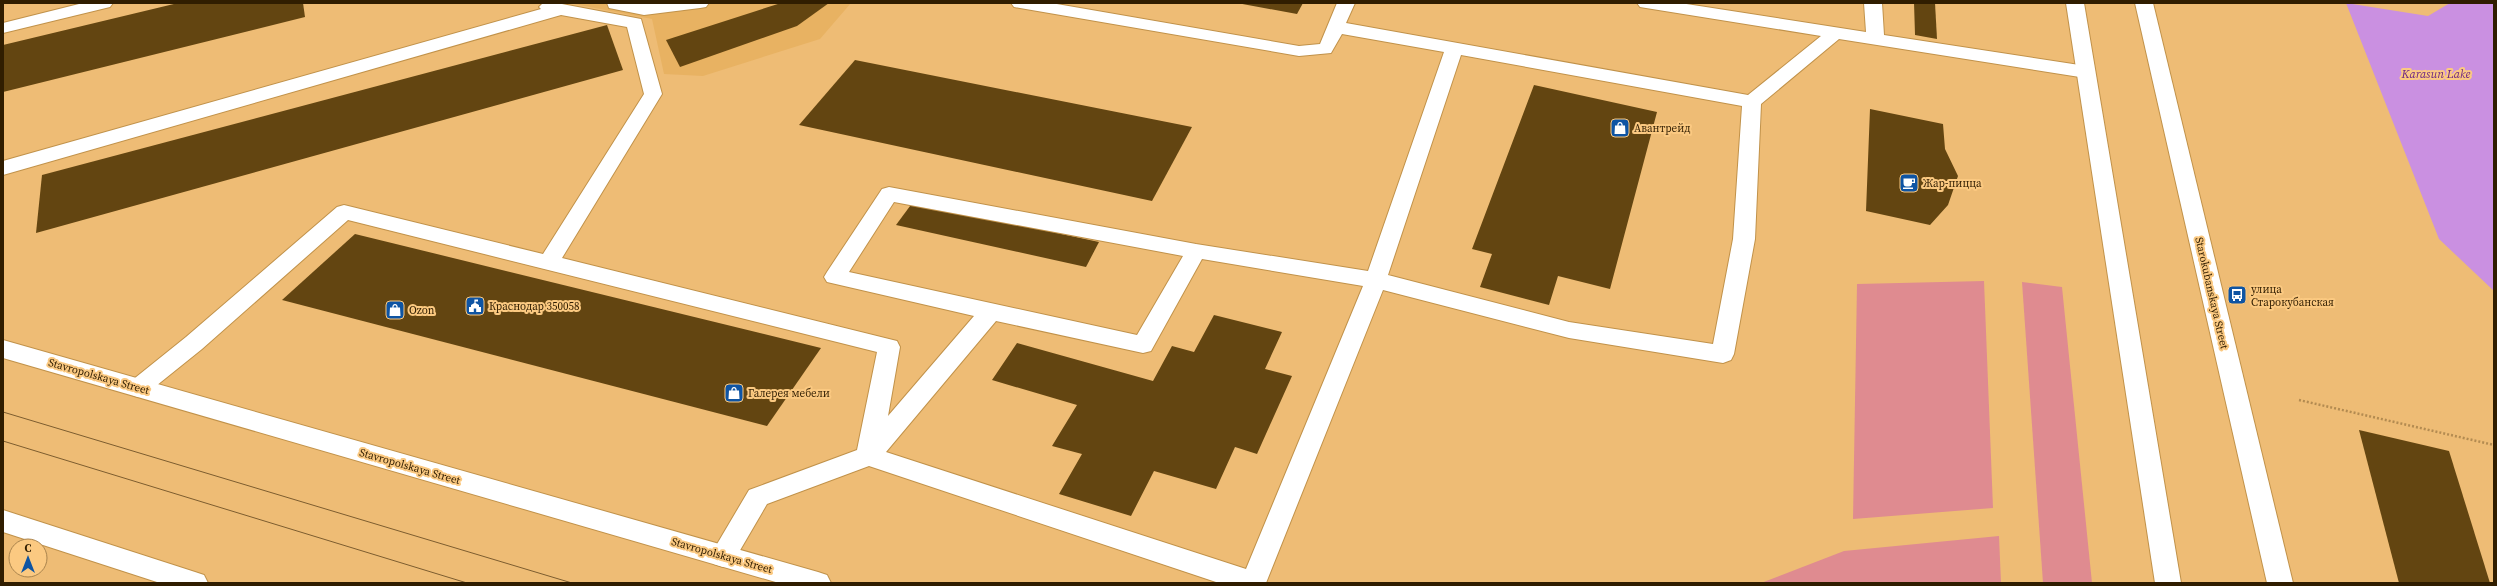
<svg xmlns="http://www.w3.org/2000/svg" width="2497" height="586" viewBox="0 0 2497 586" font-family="'Source Serif 4',serif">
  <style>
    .built { fill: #e8b262 }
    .green { fill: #df8b90 }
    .water { fill: #ca90e1 }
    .building { fill: #634511 }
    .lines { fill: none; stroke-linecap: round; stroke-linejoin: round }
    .service-casing { stroke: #c1924a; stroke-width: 2 }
    .primary-casing { stroke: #c1924a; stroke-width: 2 }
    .path { stroke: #b38b51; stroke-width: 2.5; stroke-dasharray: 2 2; stroke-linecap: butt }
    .service { fill: #fff; fill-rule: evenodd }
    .primary { fill: #fff; fill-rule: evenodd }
    .tram { stroke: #7d5d2f; stroke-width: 1 }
    .labels { text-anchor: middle; stroke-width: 4; stroke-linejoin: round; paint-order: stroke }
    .poi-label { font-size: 11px; fill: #301d00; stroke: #fbc981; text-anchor: start }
    .street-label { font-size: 11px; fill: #301d00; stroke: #fbc981 }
    .water-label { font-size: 12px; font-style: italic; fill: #6c2585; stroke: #fbc981 }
  </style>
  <rect width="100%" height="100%" fill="#eebc75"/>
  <path class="built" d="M569 3H851L820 39 703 76 664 74 652 19Z"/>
  <g class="green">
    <path d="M1984 281 1993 508 1853 519 1857 284Z"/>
    <path d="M2022 282 2062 287 2092 583H2043Z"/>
    <path d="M1999 536 2001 583H1761L1844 551Z"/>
  </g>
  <path class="water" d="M2346 3 2428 16 2450 3H2494V291L2439 239Z"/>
  <g class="building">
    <path d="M178 3H303L305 17 3 92V45Z"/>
    <path d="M781 3H829L797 26 680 67 666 40Z"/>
    <path d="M1237 3H1303L1297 14Z"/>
    <path d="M1914 3H1935L1937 39 1915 35Z"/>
    <path d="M607 25 623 70 36 233 42 175Z"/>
    <path d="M855 60 1192 127 1152 201 799 125Z"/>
    <path d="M1534 85 1657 112 1610 289 1558 276 1549 305 1480 287 1492 254 1472 249Z"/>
    <path d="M1870 109 1943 124 1945 149 1958 176 1948 205 1930 225 1866 211Z"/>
    <path d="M913 202 1099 242 1086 267 896 225Z"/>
    <path d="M355 234 821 348 767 426 282 300Z"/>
    <path d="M1214 315 1282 332 1265 369 1292 376 1257 454 1235 447 1216 489 1154 471 1131 516 1059 494 1082 454 1052 446 1077 405 992 380 1017 343 1153 381 1172 346 1194 352Z"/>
    <path d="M2359 430 2449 451 2490 583H2399Z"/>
  </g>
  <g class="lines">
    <defs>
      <g id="service">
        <path d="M83 3H113L110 7 3 33V23Z"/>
        <path d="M543 3 562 4 641 19 662 94 562 258 897 341 900 347 888 416 974 316 827 282 824 277 827 272 882 189 889 187 1196 244 1368 271 1444 52 1342 34 1331 53 1299 56 1020 8 1014 7 1011 3H1051L1299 46 1320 44 1337 3H1355L1346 23 1748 95 1821 36 1646 8 1640 7 1637 3H1680L1866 32 1864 3H1882L1884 35 2086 66 2093 68 2095 72 2093 76 2086 78 1839 39 1761 104 1755 239 1734 354 1731 360 1723 363 1569 338 1383 290 1266 583H1219L869 466 767 504 732 564 723 567 714 564 710 556 749 490 857 450 877 352 348 220 202 349 146 394 138 397 130 394 126 388 130 382 186 337 337 207 344 205 543 254 644 94 627 27 561 15 3 175V161L541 9 539 7ZM1461 55 1742 106 1733 239 1713 344 1569 322 1388 275ZM894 202 1183 256 1137 335 849 272ZM1202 259 1363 286 1246 569 886 452 996 321 1143 353 1151 351Z"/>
        <path d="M607 3H709L706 7 700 8 644 15 609 8Z"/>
      </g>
      <g id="primary">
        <path d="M2066 3H2084L2181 583H2155Z"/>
        <path d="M2135 3H2153L2293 583H2267Z"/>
        <path d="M3 340 818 572 827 575 831 583H779L3 358Z"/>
        <path d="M3 510 195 572 204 575 208 583H160L3 532Z"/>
      </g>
    </defs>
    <use href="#service" class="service-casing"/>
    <use href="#primary" class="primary-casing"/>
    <path class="path" d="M2299 400 2494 445"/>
    <use href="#service" class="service"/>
    <use href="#primary" class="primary"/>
    <g class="tram">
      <path d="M3 412 572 583"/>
      <path d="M3 441 467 583"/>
    </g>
  </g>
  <defs>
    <symbol id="shop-square" viewBox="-11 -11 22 22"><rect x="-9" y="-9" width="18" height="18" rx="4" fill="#0e54a3" stroke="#fbc981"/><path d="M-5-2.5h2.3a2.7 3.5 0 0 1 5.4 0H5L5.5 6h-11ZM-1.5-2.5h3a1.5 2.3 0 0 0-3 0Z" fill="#fff"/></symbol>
    <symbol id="cafe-square" viewBox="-11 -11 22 22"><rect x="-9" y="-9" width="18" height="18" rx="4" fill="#0e54a3" stroke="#fbc981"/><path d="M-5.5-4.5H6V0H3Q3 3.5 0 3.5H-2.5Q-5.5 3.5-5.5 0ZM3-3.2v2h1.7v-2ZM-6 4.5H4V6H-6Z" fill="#fff"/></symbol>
    <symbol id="bus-square" viewBox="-11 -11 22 22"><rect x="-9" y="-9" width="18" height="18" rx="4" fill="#0e54a3" stroke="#fbc981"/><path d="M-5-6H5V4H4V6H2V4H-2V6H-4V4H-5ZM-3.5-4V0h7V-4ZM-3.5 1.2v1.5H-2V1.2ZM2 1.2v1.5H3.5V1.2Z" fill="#fff"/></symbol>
    <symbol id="civic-square" viewBox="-11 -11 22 22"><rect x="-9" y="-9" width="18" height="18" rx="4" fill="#0e54a3" stroke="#fbc981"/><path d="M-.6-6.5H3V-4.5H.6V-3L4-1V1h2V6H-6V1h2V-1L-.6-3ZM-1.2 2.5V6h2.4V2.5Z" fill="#fff"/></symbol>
  </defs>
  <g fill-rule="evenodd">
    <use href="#shop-square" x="1609" y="117" width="22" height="22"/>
    <use href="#cafe-square" x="1898" y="172" width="22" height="22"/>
    <use href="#bus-square" x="2226" y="284" width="22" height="22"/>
    <use href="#civic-square" x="464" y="295" width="22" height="22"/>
    <use href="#shop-square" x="384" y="299" width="22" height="22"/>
    <use href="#shop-square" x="723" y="382" width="22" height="22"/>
  </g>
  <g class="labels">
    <g class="poi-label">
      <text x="1634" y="132">Авантрейд</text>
      <text x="1923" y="187">Жар-пицца</text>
      <text x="2251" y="293">улица<tspan x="2251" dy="13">Старокубанская</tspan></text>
      <text x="489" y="310">Краснодар 350058</text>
      <text x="409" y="314">Ozon</text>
      <text x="748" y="397">Галерея мебели</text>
    </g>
    <g class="street-label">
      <text transform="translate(2212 293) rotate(77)" y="4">Starokubanskaya Street</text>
      <text transform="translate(99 376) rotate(16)" y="4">Stavropolskaya Street</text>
      <text transform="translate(410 466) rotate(16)" y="4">Stavropolskaya Street</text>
      <text transform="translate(722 555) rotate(16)" y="4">Stavropolskaya Street</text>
    </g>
    <g class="water-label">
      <text x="2436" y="78">Karasun Lake</text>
    </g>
  </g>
  <rect width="2497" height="586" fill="none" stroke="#301d00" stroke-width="8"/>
  <g transform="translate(28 558)"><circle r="19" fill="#fbc981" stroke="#aa844d"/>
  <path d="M0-3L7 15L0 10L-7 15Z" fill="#0e54a3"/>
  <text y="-6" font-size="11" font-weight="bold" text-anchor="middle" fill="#301d00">С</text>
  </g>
</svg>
